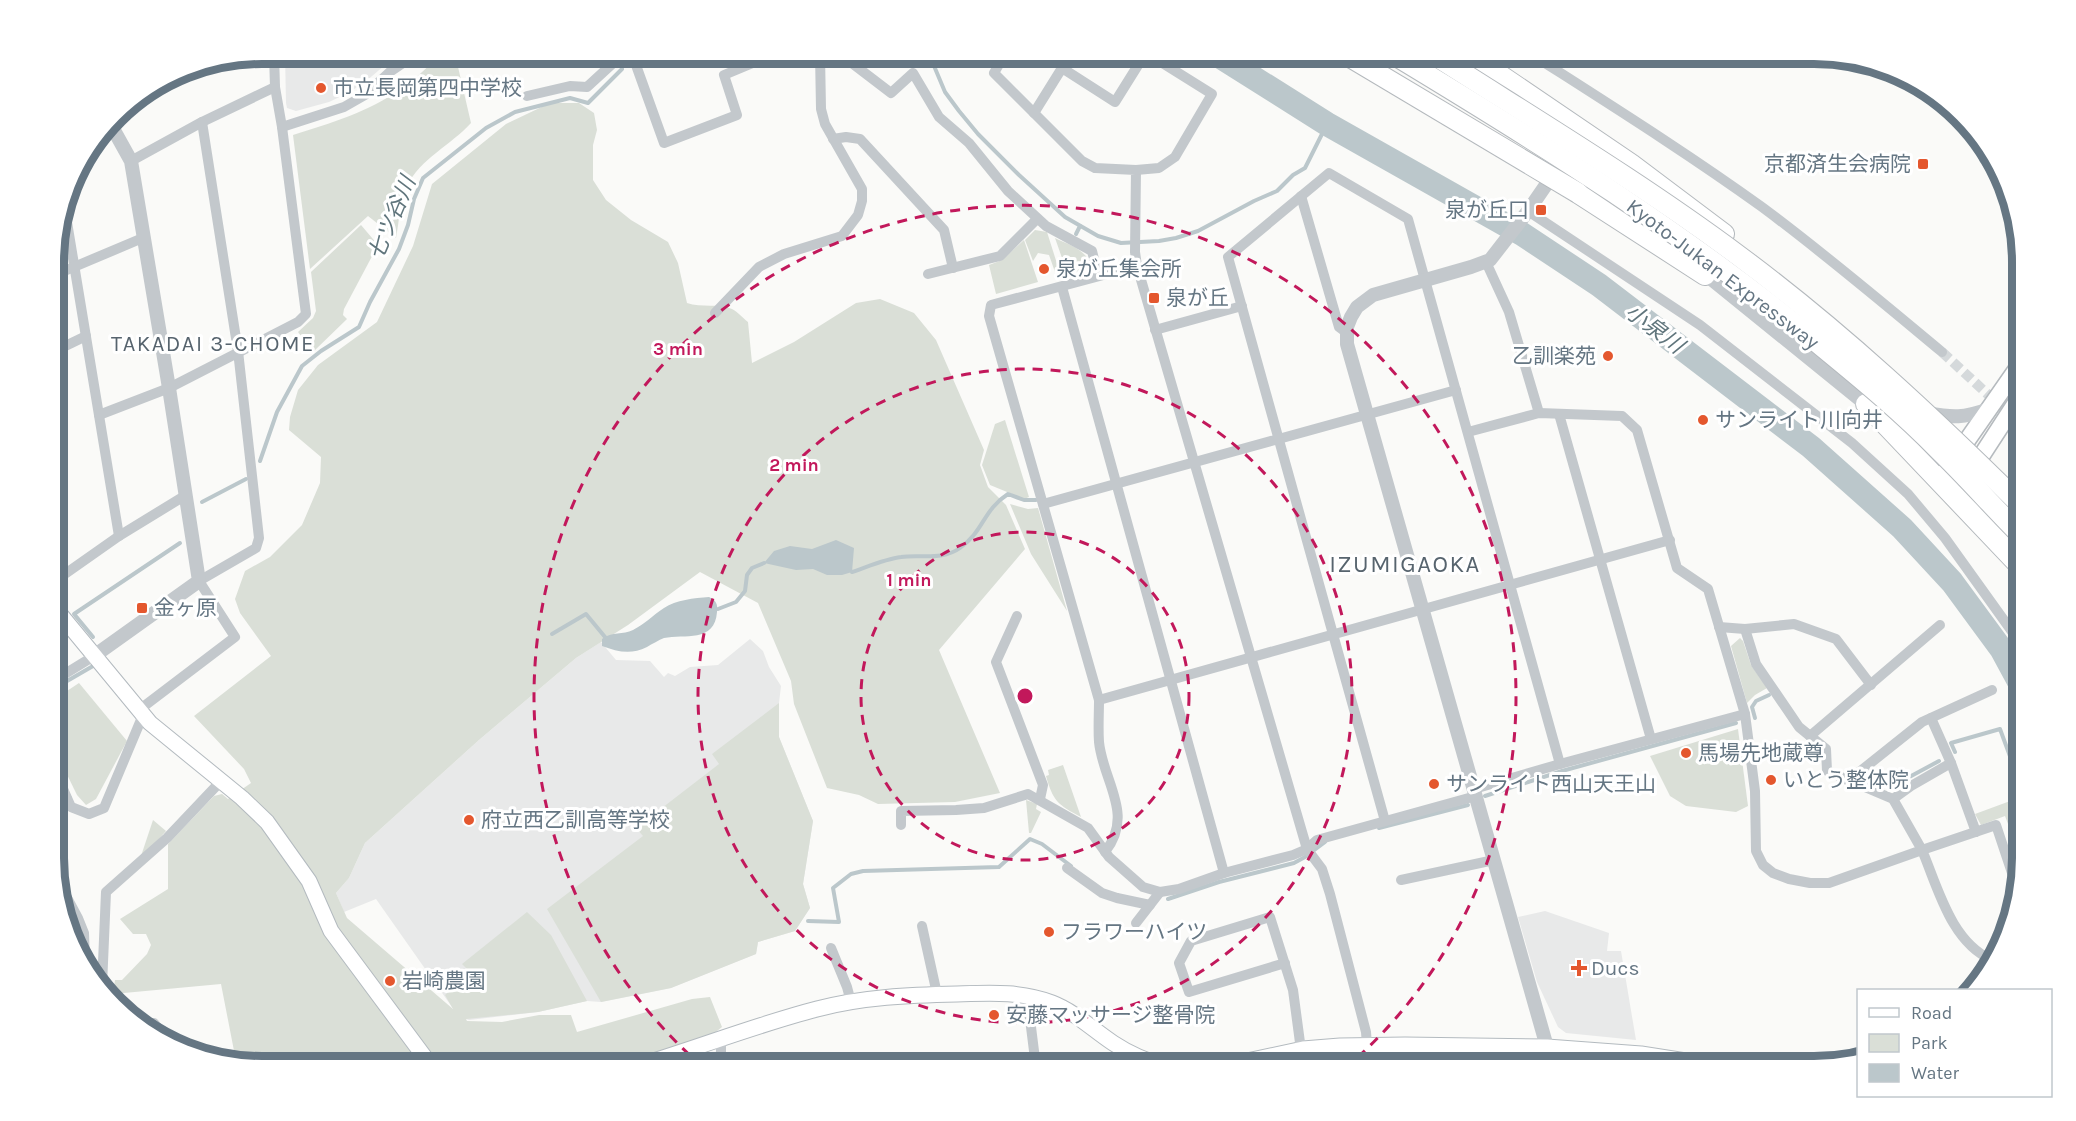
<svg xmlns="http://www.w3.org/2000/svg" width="2076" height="1121" viewBox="0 0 2076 1121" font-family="Karla,'Noto Sans JP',sans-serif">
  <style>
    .built { fill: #e8e9e9 }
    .green { fill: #dadfd7 }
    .water { fill: #bbc7cb }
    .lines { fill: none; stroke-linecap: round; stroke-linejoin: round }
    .stream { stroke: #bbc7cb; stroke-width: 4 }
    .river { stroke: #bbc7cb; stroke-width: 24 }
    .minor-tunnel { stroke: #d5d9db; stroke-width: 10; stroke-dasharray: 10 5; stroke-linecap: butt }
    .secondary-casing { stroke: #b3babf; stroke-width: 17 }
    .primary-casing { stroke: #b5babe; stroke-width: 19 }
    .motorway-casing { stroke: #b4b9bd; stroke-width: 22 }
    .minor { stroke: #c3c8cc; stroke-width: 10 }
    .tertiary { stroke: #c3c8cc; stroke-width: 14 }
    .secondary { stroke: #fff; stroke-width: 15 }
    .primary { stroke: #fff; stroke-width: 16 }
    .motorway { stroke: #fff; stroke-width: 20 }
    .motorway-bridge-casing { stroke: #b4b9bd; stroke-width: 22; stroke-linecap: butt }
    .motorway-bridge { stroke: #fff; stroke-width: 20 }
    .ring { fill: none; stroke: #c2185b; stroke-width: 3; stroke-dasharray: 10 8 }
    .poi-dot { fill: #e4572e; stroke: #fff; stroke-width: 2 }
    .labels { text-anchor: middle; stroke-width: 6; stroke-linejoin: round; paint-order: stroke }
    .poi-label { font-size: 21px; fill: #657683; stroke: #fff; text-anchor: start }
    .street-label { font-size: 21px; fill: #657683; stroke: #fff }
    .water-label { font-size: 22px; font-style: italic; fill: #60757c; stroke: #fff }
    .neighbourhood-label { font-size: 22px; letter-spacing: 1.5px; fill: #57646e; stroke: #fff }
    .quarter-label { font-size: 24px; letter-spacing: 1.5px; fill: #57646e; stroke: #fff }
    .rim { fill: none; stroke: #657683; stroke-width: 8 }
    .centre { fill: #c2185b; stroke: #fff; stroke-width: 3 }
    .ring-label { font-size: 18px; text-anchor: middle; font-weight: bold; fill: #c2185b; stroke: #fff; stroke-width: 6; stroke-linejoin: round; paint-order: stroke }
  </style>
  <rect width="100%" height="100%" fill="#fafaf8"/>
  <g class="built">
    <path d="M285 54H398L365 82 348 93 329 102 296 111 287 108 286 103Z"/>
    <path d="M750 639 763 651 769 667 781 686 779 703V737L813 821 803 884 810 908 795 931 758 942 756 954 671 988 601 1002 587 1001 538 1012 469 1020 459 1017 376 899 344 912 336 893 349 878 365 843 479 740 576 658 601 642 616 660 650 661 664 677 668 673 675 676 690 667 718 665Z"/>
    <path d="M1545 911 1609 933 1607 951H1621L1636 1040 1566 1033 1558 1027 1537 982 1518 917Z"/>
  </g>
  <g class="green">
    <path d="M445 54H455L471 123C451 145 420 159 407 186 400 201 399 222 396 238L368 216 310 269 293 135C331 123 368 112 401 89 417 79 428 64 445 54Z"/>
    <path d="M550 103H579L594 113 597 130 593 145V180L606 200 631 220 668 242 678 263 687 303C701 308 720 303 732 309 738 312 743 318 748 322L752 363 794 342 856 303 880 299 914 313 936 340 984 450 980 465 988 487 1006 505 1025 549 939 650 1000 793 955 802 878 804 859 795 827 788 794 704 791 681 758 603 700 572 628 625 576 658 479 740 365 843 349 878 336 893 347 918 453 1009 445 995 470 972 462 964 527 912 551 935 587 1001 538 1012 466 1019 467 1021 502 1022 539 1015H571L577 1032 692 999 710 997 722 1027 707 1039 604 1067H263L236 1061 221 984 113 994 115 980H122L147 954 151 945 146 934H133L120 919 168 889V844L214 796 222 794 228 799 251 783 244 769 194 716 271 656 240 613 235 599 245 571 270 557 302 525 320 483 321 457 289 430 290 417 298 390 318 365 377 322 413 246 432 184 506 124Z"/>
    <path d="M361 225 378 245 344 309 343 315 347 319 313 352 298 332 313 318 316 311 311 272Z"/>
    <path d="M1035 230 1047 232 1059 270 1055 272 1049 255 1038 253 1033 261 1025 240Z"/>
    <path d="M1055 238C1069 245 1089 250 1091 268L1063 275 1059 260 1062 258Z"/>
    <path d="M1024 240 1038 282 996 294 989 265 1002 260Z"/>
    <path d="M1005 420 1029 497 1024 499 990 485 982 465 995 424Z"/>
    <path d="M1010 504 1028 509 1038 508 1067 611 1031 554Z"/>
    <path d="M1740 638 1743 641 1751 665 1767 688 1755 695 1747 703 1731 646Z"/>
    <path d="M79 683 127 741 96 799 86 805 77 795 56 752 55 699Z"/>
    <path d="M779 703V737L813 821 803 884 810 908 795 931 758 942 756 954 671 988 601 1002 547 909 643 836 636 828 719 764 712 754Z"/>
    <path d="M1738 729 1748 806 1736 812 1686 806 1670 796 1650 756Z"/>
    <path d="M1063 765 1081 817C1058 805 1053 801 1046 776L1049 775 1048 770Z"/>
    <path d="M2021 797 2022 819 2008 824 2005 816 1981 825 1975 814Z"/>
    <path d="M1026 800 1037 804 1036 809 1041 812 1031 833H1029Z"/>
    <path d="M153 820 166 831 143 857 141 856Z"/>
  </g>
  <g class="water">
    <path d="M836 540 854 548 852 572 842 575H827L813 569 796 570 764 563 774 551 790 546 812 549Z"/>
    <path d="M709 597C716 600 718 604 717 612 715 643 684 634 664 638 659 640 652 644 647 647 631 655 618 652 602 646V639C612 631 623 635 633 630 645 624 653 615 664 608 676 600 694 598 709 597Z"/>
  </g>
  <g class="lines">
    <g class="stream">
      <path d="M929 54 945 92 959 111 978 134 1019 175 1065 217 1098 236 1121 243 1159 241 1176 238 1198 231 1254 201 1277 191 1293 175 1305 168 1327 124"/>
      <path d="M1076 234 1080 226"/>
      <path d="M260 461 277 412 302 366 321 351 359 327 370 302 399 249 408 225 414 199 423 178 486 128 515 112 570 98 588 103 622 69"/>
      <path d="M202 502 246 479"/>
      <path d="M852 572C867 567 885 559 901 557 920 554 942 561 960 548 984 531 983 510 1008 494L1024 500H1036"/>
      <path d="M718 609 736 602 745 591 747 575 752 568 764 563"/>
      <path d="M552 634 586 614 605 637"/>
      <path d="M93 637 74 614 180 543"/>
      <path d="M55 688 93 666"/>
      <path d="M1755 718 1752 707 1756 701 1769 695"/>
      <path d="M1955 752 1951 743 2000 729 2022 789"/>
      <path d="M1900 782 1939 761"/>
      <path d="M1485 796 1562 771 1736 723"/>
      <path d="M1379 828 1468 805"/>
      <path d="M1168 899 1219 882 1294 863 1305 857 1325 842"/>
      <path d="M808 921 839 922 833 888 851 874 863 871 999 867 1030 839 1042 844 1071 866"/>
    </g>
    <path class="river" d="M1216 54 1327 124 1522 234 1599 285 1811 447 1902 528 1952 582 2002 650 2022 687"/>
    <path class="minor-tunnel" d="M1942 352 2021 425"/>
    <defs>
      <g id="secondary">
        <path d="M55 608 150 723 242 798 267 822 309 881 331 931 432 1067"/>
        <path d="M634 1067C695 1049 755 1025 817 1009 862 997 910 995 957 994 989 993 1022 991 1052 1003 1075 1012 1092 1029 1113 1043 1128 1053 1149 1062 1167 1067"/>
        <path d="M1219 1067 1303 1049 1340 1046 1405 1045 1547 1047 1641 1054 1724 1067"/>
      </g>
      <g id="primary">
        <path d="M1966 467 1980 458 2021 395"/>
        <path d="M1945 472 2021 363"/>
        <path d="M1945 472 2021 546"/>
      </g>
      <g id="motorway">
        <path d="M1469 54 1631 164 1724 234"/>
        <path d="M1578 193 1705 275"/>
        <path d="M1866 404 2021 567"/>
      </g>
    </defs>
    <use href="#secondary" class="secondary-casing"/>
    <use href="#primary" class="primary-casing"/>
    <use href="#motorway" class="motorway-casing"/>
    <g class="minor">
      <path d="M632 54 664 143 737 115 724 75 760 60 768 54"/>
      <path d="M840 54 891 93 913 73 939 117 969 143 1008 191 1046 226 1092 251 1098 275"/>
      <path d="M1005 54 994 73 1082 161 1095 168 1136 170 1135 252 1137 266 1307 849 1322 869 1330 894 1366 1032 1367 1045"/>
      <path d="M1531 54C1609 104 1687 153 1762 207 1824 253 1883 303 1942 352"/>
      <path d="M527 96 570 86 587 87 623 54"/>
      <path d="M1034 113 1062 68 1115 102 1145 54"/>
      <path d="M282 127 344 107 365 95 391 71 416 54"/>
      <path d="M833 139 846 137 860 139 944 230 953 268"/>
      <path d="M1978 139 1984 159 1999 180"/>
      <path d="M131 161 202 122 275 87"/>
      <path d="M1136 170 1159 168 1175 157 1212 94 1148 54"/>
      <path d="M1301 196 1339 327 1347 333"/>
      <path d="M65 210 119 536"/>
      <path d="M1528 211 1700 325 1852 443 1908 494 1945 538 2021 644"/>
      <path d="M1486 262 1509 312 1539 413"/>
      <path d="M928 274 1000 256 1037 219"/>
      <path d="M55 275 145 237"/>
      <path d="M1062 287 1224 873"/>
      <path d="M715 313 759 267 784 254 842 236 858 215 862 201V189L825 124 821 109 820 54"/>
      <path d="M1155 330 1242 306"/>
      <path d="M55 351 86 336"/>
      <path d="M1559 414 1651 739"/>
      <path d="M99 415 169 388 298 322 306 314 282 127 275 87 274 54"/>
      <path d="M1468 432 1539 413 1622 416 1637 430 1677 568 1708 589 1745 714 1755 791 1756 851 1763 865 1773 873 1789 879 1810 883H1829L1922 850 1893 799 1827 771 1826 749 1799 727 1756 664 1745 629"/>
      <path d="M1043 504 1456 390"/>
      <path d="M55 581 119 536 186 495"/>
      <path d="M1017 616 996 662 1043 785 1040 799"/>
      <path d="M1719 627 1745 629 1794 624 1836 639 1871 685"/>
      <path d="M55 680 94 656"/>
      <path d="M1099 700 1670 540"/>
      <path d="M139 710 235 637 199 581 256 548 259 538 238 351 202 122"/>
      <path d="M1931 718 1951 763"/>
      <path d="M1810 736 1940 625"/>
      <path d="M56 773 71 807 89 814 104 808 143 715"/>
      <path d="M1848 781 1922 722 1992 690"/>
      <path d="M1474 789 1560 764 1745 714"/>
      <path d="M1893 799 1911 786 1951 763 1976 832"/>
      <path d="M56 807 67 799"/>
      <path d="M1385 821 1228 257 1329 173 1408 219 1560 764"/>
      <path d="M901 825V811L956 810 984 808 1028 794 1088 828 1109 857 1143 887 1160 892 1179 889 1224 873 1293 855 1307 849 1317 840 1476 796"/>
      <path d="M1105 852C1135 814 1103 782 1099 742 1098 728 1099 714 1099 700L989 316 991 305 1137 266"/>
      <path d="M1067 868 1102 893 1117 898 1150 905"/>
      <path d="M56 877 78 918 84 933 85 963"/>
      <path d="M1401 880 1494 860"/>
      <path d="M1136 923 1160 892"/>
      <path d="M922 926 937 994"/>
      <path d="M831 948 847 987 851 1002"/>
      <path d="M1992 960C1951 942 1938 888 1922 850L1996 825 2016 885"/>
      <path d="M1285 963 1189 992 1179 963 1191 941 1270 917 1293 990 1301 1050"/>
      <path d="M102 986 106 892 167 838 221 781"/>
      <path d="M1030 997 1029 1011 1036 1067"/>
      <path d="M146 1024 154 1023 172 1046"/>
      <path d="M712 1067 721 1053V1040"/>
    </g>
    <g class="tertiary">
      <path d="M1456 54 1474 69"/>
      <path d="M1699 269 1873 410"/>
      <path d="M1927 413C1954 418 1963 418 1989 409"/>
      <path d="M94 656 199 581 169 388 131 161 111 125"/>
      <path d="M1547 1047 1347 344V327L1351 317 1357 307 1373 295 1471 267 1490 260 1528 211 1568 153"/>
      <path d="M1589 1067 1594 1051"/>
    </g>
    <use href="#secondary" class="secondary"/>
    <use href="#primary" class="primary"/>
    <use href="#motorway" class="motorway"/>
    <defs>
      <g id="motorway-bridge">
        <path d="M1345 54 1578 193"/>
        <path d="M1393 54C1542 144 1690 236 1824 348 1863 380 1903 413 1939 450 1967 477 1993 507 2021 535"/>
        <path d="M1433 54C1536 120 1641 183 1739 256 1840 331 1932 417 2021 505"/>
      </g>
    </defs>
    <use href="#motorway-bridge" class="motorway-bridge-casing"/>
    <use href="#motorway-bridge" class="motorway-bridge"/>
  </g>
  <g class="ring">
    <circle cx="1025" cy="696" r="164"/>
    <circle cx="1025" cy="696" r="327"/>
    <path d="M703 1067A491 491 0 1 1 1347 1067"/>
  </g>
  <g class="poi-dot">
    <circle cx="321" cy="88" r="6"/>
    <rect x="1917" y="158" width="12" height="12" rx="3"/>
    <rect x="1535" y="204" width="12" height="12" rx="3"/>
    <circle cx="1044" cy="269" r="6"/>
    <rect x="1148" y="292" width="12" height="12" rx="3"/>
    <circle cx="1608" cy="356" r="6"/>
    <circle cx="1703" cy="420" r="6"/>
    <rect x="136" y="602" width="12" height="12" rx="3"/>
    <circle cx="1686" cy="753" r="6"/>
    <circle cx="1771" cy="780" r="6"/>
    <circle cx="1434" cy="784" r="6"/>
    <circle cx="469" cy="820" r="6"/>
    <circle cx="1049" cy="932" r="6"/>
    <path d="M1576 959h6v6h6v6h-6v6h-6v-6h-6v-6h6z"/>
    <circle cx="390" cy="981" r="6"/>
    <circle cx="994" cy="1015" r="6"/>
  </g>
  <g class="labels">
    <g class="poi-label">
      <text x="333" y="95">市立長岡第四中学校</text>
      <text x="1911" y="171" text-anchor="end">京都済生会病院</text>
      <text x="1529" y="217" text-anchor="end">泉が丘口</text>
      <text x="1056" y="276">泉が丘集会所</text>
      <text x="1166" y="305">泉が丘</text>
      <text x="1596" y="363" text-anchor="end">乙訓楽苑</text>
      <text x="1715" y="427">サンライト川向井</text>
      <text x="154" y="615">金ヶ原</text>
      <text x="1698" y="760">馬場先地蔵尊</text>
      <text x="1783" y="787">いとう整体院</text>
      <text x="1446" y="791">サンライト西山天王山</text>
      <text x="481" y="827">府立西乙訓高等学校</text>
      <text x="1061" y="939">フラワーハイツ</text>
      <text x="1591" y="975">Ducs</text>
      <text x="402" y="988">岩崎農園</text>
      <text x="1006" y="1022">安藤マッサージ整骨院</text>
    </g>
    <g class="street-label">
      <text transform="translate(1723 274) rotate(37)" y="7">Kyoto-Jukan Expressway</text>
    </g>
    <g class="water-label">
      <text transform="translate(391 218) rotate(-67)" y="8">七ツ谷川</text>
      <text transform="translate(1655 328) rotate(37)" y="8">小泉川</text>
    </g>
    <g class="neighbourhood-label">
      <text x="213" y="351">TAKADAI 3-CHOME</text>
    </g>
    <g class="quarter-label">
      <text x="1405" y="572">IZUMIGAOKA</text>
    </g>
  </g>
  <path d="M0 0H2076V1121H0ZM262 64H1814A198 198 0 0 1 2012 262V858A198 198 0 0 1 1814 1056H262A198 198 0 0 1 64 858V262A198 198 0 0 1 262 64Z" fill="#fff" fill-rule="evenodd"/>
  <path class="rim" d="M262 64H1814A198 198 0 0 1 2012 262V858A198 198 0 0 1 1814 1056H262A198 198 0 0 1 64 858V262A198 198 0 0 1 262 64Z"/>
  <circle cx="1025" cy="696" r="9" class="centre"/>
  <g class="ring-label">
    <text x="678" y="355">3 min</text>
    <text x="794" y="471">2 min</text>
    <text x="909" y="586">1 min</text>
  </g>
  <rect x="1857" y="989" width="195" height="108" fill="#ffffff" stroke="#c1c8cd" stroke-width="1.5"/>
  <rect x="1869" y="1008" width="30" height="9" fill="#ffffff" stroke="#c1c8cd" stroke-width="1.5"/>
  <text x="1911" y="1019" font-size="18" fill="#657683">Road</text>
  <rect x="1869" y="1034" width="30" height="18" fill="#dadfd7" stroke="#c1c8cd" stroke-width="1.5"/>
  <text x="1911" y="1049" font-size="18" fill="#657683">Park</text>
  <rect x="1869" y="1064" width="30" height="18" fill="#bbc7cb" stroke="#c1c8cd" stroke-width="1.5"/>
  <text x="1911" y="1079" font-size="18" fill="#657683">Water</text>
</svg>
